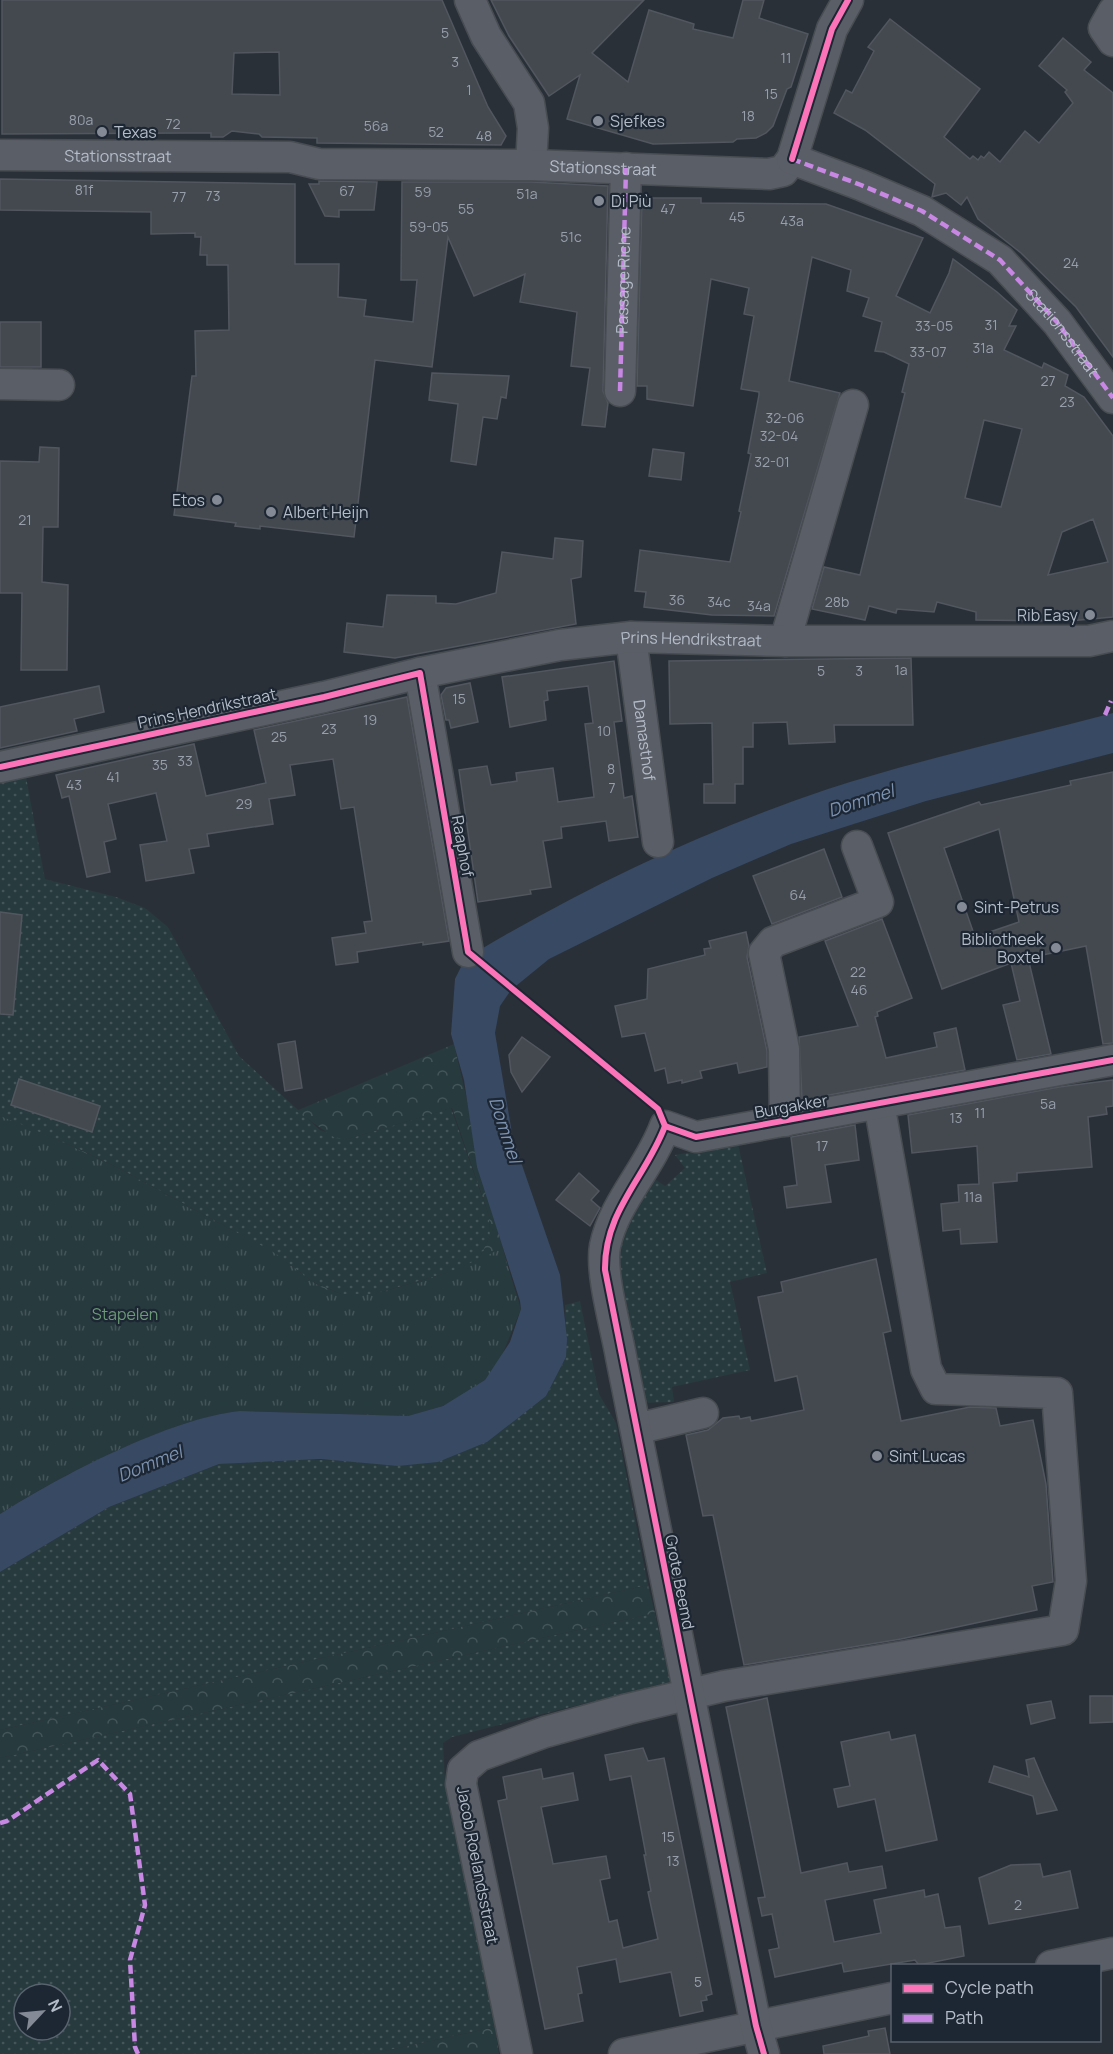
<svg xmlns="http://www.w3.org/2000/svg" width="1113" height="2054" viewBox="0 0 1113 2054" font-family="Manrope,sans-serif">
  <style>
    .grass { fill: url(#grass-dots); fill-rule: evenodd }
    .forest { fill: url(#forest-crowns) }
    .park { fill: url(#park-tufts) }
    .water { fill: #384963 }
    .building { fill: #444950; stroke: #52575f; stroke-width: 1.5; fill-rule: evenodd }
    .lines { fill: none; stroke-linecap: round; stroke-linejoin: round }
    .minor-casing { stroke: #484c53; stroke-width: 33 }
    .minor { stroke: #5a5e66; stroke-width: 30 }
    .quiet { stroke: #c787e3; stroke-width: 4.5; stroke-dasharray: 9 4.5; stroke-linecap: butt }
    .cycleway-casing { stroke: #1d2633; stroke-width: 10 }
    .cycleway { stroke: #fb73b8; stroke-width: 6 }
    .poi-dot { fill: #848b96; stroke: #1d2633; stroke-width: 2 }
    .labels { text-anchor: middle; stroke-width: 4.5; stroke-linejoin: round; paint-order: stroke }
    .number-label { font-size: 14px; fill: #989fab }
    .poi-label { font-size: 16px; fill: #b4bcc9; stroke: #1d2633; text-anchor: start }
    .street-label { font-size: 16px; fill: #b4bcc9; stroke: #1d2633 }
    .park-label { font-size: 16px; fill: #6b9a76; stroke: #1d2633 }
    .water-label { font-size: 18px; font-style: italic; fill: #7c92b1; stroke: #1d2633 }
  </style>
  <defs>
    <pattern id="grass-dots" width="8" height="8" patternUnits="userSpaceOnUse" patternTransform="scale(1.5)"><rect width="8" height="8" fill="#273a3e"/><path d="M2 2h.1M6 6h.1" fill="none" stroke="#445559" stroke-width="1.8" stroke-linecap="round"/></pattern>
    <pattern id="forest-crowns" width="20" height="18" patternUnits="userSpaceOnUse" patternTransform="scale(1.5)"><rect width="20" height="18" fill="#273a3e"/><path d="M2 6a3 3 0 1 1 6 0M12 15a3 3 0 1 1 6 0" fill="none" stroke="#445559"/></pattern>
    <pattern id="park-tufts" width="24" height="20" patternUnits="userSpaceOnUse" patternTransform="scale(1.5)"><rect width="24" height="20" fill="#273a3e"/><path d="M3 7l-1-3M5 7V3M7 7l1-3M15 17l-1-3M17 17v-4M19 17l1-3" fill="none" stroke="#445559"/></pattern>
  </defs>
  <rect width="100%" height="100%" fill="#2a3038"/>
  <g class="grass">
    <path d="M26 777 45 879 116 897 145 908 168 927 239 1056 320 1130 348 1139 451 1108 489 1216 490 1236 479 1259 460 1269 375 1294H341L313 1282 274 1253 122 1170 79 1149 0 1116V783Z"/>
    <path d="M738 1144 767 1273 730 1282 750 1370 672 1387 674 1402 643 1403 617 1275 620 1241 653 1178 665 1186 685 1168 675 1155Z"/>
    <path d="M580 1301 599 1394 616 1423 648 1585 0 1730V1572L109 1507 219 1464 290 1459 357 1461 546 1396 566 1357 565 1305Z"/>
    <path d="M655 1613 670 1682 452 1737 443 1743 445 1780 495 2027 371 2054H0V1758ZM24 1994H60V2030H24Z"/>
  </g>
  <g class="forest">
    <path d="M454 1044 493 1213 515 1292 334 1340 0 1116 79 1149 122 1170 274 1253 313 1282 341 1294H375L460 1269 479 1259 490 1236 489 1216 452 1108 348 1139 335 1138 296 1111Z"/>
    <path d="M648 1585 655 1613 0 1758V1730Z"/>
    <path d="M495 2027 499 2054H371Z"/>
  </g>
  <path class="park" d="M0 1116C69 1142 132 1176 196 1212 221 1226 248 1237 273 1252 295 1265 315 1291 342 1294 388 1301 462 1268 502 1248L521 1309 500 1360 485 1380 457 1398 443 1406 408 1416 240 1411C171 1418 59 1476 0 1514Z"/>
  <path class="water" d="M1113 713V753L926 801 791 844 712 878 549 959 511 990 500 1006 495 1033 513 1139 560 1275 567 1339 566 1357 546 1396 487 1442 438 1462 398 1466 320 1459 219 1464 109 1507 0 1572V1514C60 1476 170 1418 240 1411L408 1416 443 1406 485 1380 510 1342 521 1309 520 1301 477 1167 464 1080 451 1034 455 979 463 963 478 951C589 885 706 830 828 789 921 759 1018 738 1113 713Z"/>
  <g class="building">
    <path d="M2 0H442L488 107 506 136 501 145 317 143V138L262 137 259 134 232 131 223 137H211V133H187L2 134ZM279 52 280 95 232 94 234 53Z"/>
    <path d="M491 0H644L592 53 628 82 649 10 694 24 693 29 733 38 743 0H764L759 18 808 34 791 87 787 89 773 126 766 133 756 138 737 139 733 142 653 144 567 119 580 75 549 96 509 36Z"/>
    <path d="M890 19 980 89 944 137 970 159 973 156 978 160 981 156 984 158 989 152 1000 162 1025 131 1039 143 1073 103 1065 92 1067 90 1039 66 1063 38 1091 62 1084 70 1113 93V357L1076 307 1021 253 978 219 967 197 961 205 946 193 932 197 935 184 865 130 834 113 846 90 852 93 874 51 868 47Z"/>
    <path d="M0 179 295 184V264H339L338 297 366 300 364 316 413 322 417 280H401L402 182H531L608 186 603 391 608 403 605 427 582 425 590 368 571 366 577 312 520 302 525 274 474 296 448 237 432 367 375 360 354 537 260 526V529L235 526 236 523 174 515 192 376H196L195 331 229 330 228 265H207V255H200L201 237H195V233L151 234V212L0 210Z"/>
    <path d="M319 181 377 182 374 210H339V217L325 216 309 184H319Z"/>
    <path d="M642 198H701V203L826 204 923 238 896 296 930 313 949 273 953 259 997 292 1017 310 1009 326H1016L1004 350 1042 368 1044 363 1068 375 1065 386 1084 397 1113 436V617L1069 621 976 620V612L937 602 934 612 897 609 896 613 869 606 865 620 812 609 824 567 860 575 905 393 902 392 909 364 884 352 875 351 882 322 863 316 869 298 847 291 851 270 812 257 789 381 840 393 774 616 712 615 644 607 646 592 635 591 640 550 730 562 741 512 739 511 751 454 748 453 759 395V392L741 389 754 316 744 314 749 288 711 279 693 406 647 399V386H637ZM984 420 1022 429 1001 507 965 498ZM1093 519 1108 562 1048 575 1062 532Z"/>
    <rect x="0" y="322" width="41" height="45"/>
    <path d="M432 373 509 376 506 398 501 397 497 419 483 417 476 465 451 461 458 404 429 400Z"/>
    <path d="M40 447 59 448 58 527H43L42 582 68 585 67 670H21L22 593H0V461L39 462Z"/>
    <path d="M653 449 684 453 681 480 649 476Z"/>
    <path d="M555 538 583 541 581 577 571 579 576 624 395 658 344 652 347 623 383 627 387 595 436 596V603L456 604 496 593 502 552 553 559Z"/>
    <path d="M911 658 913 725H834L835 742 789 744 787 722 753 723V747H743V784H735V803H704V784H713L712 723 670 724 669 661Z"/>
    <path d="M614 661 622 721 614 722 624 798 632 796 638 837 609 841 606 821 561 827 562 838 543 841 551 887 530 890 531 894 478 902 459 770 487 766 491 785 517 781 516 773 553 768 558 802 594 797 585 724 593 723 588 686 547 691 548 700 544 701 546 720 510 727 502 677Z"/>
    <path d="M470 683 478 722 451 728 449 720H446L441 695 446 688Z"/>
    <path d="M99 686 104 712 74 719 77 731 0 748V707Z"/>
    <path d="M407 697 449 941 423 945V942L357 952 358 962 336 965 332 938 366 933 364 922 372 921 354 807 341 809 333 759 290 765 295 795 269 799 273 824 207 834 209 846 189 849 194 873 146 881 140 845 167 841 156 793 108 804 116 839 104 842 110 872 87 877 69 796 62 798 56 775 194 744 206 796 266 783 254 730Z"/>
    <path d="M1113 772V1043L1103 1044 1086 946 1028 958 1051 1054 1017 1060 1003 1005 1020 1001 1011 963 942 989 888 833 979 802 981 805 1071 785 1070 781ZM999 829 1019 922 975 937 944 848Z"/>
    <path d="M824 849 842 897 772 924 753 876Z"/>
    <path d="M0 912 22 915 13 1015 0 1014Z"/>
    <path d="M882 919 912 998 877 1012 878 1016 875 1017 886 1058 937 1047 934 1033 956 1028 965 1070 802 1100 799 1037 858 1026 825 941Z"/>
    <path d="M746 932 749 946 747 957 767 1051V1067L739 1073 737 1063 700 1071 702 1078 682 1083V1080L668 1083 665 1068 655 1071 645 1033 622 1037 615 1006 647 999 648 969 705 955 704 949 711 948 709 941Z"/>
    <path d="M522 1037 550 1057 522 1092 511 1072 509 1055Z"/>
    <path d="M295 1041 302 1088 285 1091 278 1044Z"/>
    <path d="M19 1079 100 1106 92 1132 11 1105Z"/>
    <path d="M1113 1080V1106L1106 1107 1107 1114 1088 1117 1092 1167 1017 1173V1181L993 1183 997 1242 961 1244 960 1229 943 1231 941 1204 959 1202 958 1185 979 1184 977 1146 912 1153 908 1115 1059 1087Z"/>
    <path d="M855 1125 859 1160 825 1165 831 1202 787 1208 784 1187 797 1185 791 1137Z"/>
    <path d="M579 1173 599 1191 591 1200 600 1208 590 1226 556 1200Z"/>
    <path d="M876 1259 891 1331 883 1333 901 1421 970 1407 996 1408 1000 1426 1033 1420 1046 1484 1053 1582 1032 1586 1037 1610 901 1639 744 1665 713 1515 703 1516 686 1435 708 1430 723 1418 739 1416 740 1419 750 1417 751 1421 804 1410 797 1376 775 1381 758 1297 783 1292 781 1282Z"/>
    <path d="M1090 1696H1113V1722L1090 1723Z"/>
    <path d="M767 1698 801 1873 847 1863 849 1872 882 1866 886 1888 825 1900 834 1942 881 1933 874 1900 924 1890 925 1897 938 1894 945 1928 960 1926 964 1956 919 1965 915 1960 844 1972 842 1963 775 1977 769 1950 779 1948 772 1914 762 1916 758 1898 765 1897 726 1707Z"/>
    <path d="M1051 1701 1055 1718 1031 1724 1027 1705Z"/>
    <path d="M889 1732 891 1740 915 1735 937 1840 886 1851 875 1799 838 1807 834 1789 850 1786 841 1742Z"/>
    <path d="M643 1748 648 1761 664 1758 712 1994 706 1996 707 2000 701 2001 703 2011 680 2016 671 1972 620 1982 616 1959 577 1967 582 1993 578 1994 583 2021 545 2029 498 1801 507 1799 503 1777 541 1769 543 1779 573 1773 578 1800 541 1807 553 1864 606 1856 610 1878 600 1880 609 1922 617 1920 623 1948 658 1939 648 1892 651 1891 644 1855H646L631 1776 610 1780 605 1755Z"/>
    <path d="M1034 1758 1044 1782 1057 1810 1037 1814 1033 1796 989 1782 994 1766 1029 1777 1026 1760Z"/>
    <path d="M1040 1864 1043 1877 1070 1871 1078 1908 989 1924 979 1878 1011 1865Z"/>
    <path d="M885 2028 890 2054H824L823 2046 869 2036 868 2031Z"/>
  </g>
  <g class="lines">
    <defs>
      <g id="minor">
        <path d="M470 0 486 36 529 103 533 128 531 165"/>
        <path d="M1113 12 1104 28 1113 41"/>
        <path id="s1" d="M0 155 290 157 319 164 531 165 769 174 783 171 792 159 832 29 848 0"/>
        <path d="M792 159 861 185 922 211 1000 260 1057 322 1113 398"/>
        <path d="M0 384 59 385"/>
        <path id="s2" d="M620 391 626 168"/>
        <path id="s3" d="M631 637 658 842"/>
        <path d="M785 641 853 405"/>
        <path d="M420 673 468 952"/>
        <path id="s4" d="M0 767 324 697 420 673 560 645 631 637 785 641H1089L1113 636"/>
        <path d="M785 1121 784 1049 764 953 773 942 878 902 857 846"/>
        <path d="M636 1429 703 1413"/>
        <path d="M1051 1966 1113 1953"/>
        <path d="M517 2054 461 1784 463 1770 479 1756 545 1732 628 1709 724 1686 1063 1630 1071 1581 1057 1393 936 1389 926 1369 879 1103"/>
        <path d="M624 2054 892 1998"/>
        <path d="M764 2054 756 2026 621 1357C616 1328 600 1273 605 1246 614 1202 650 1168 665 1126L696 1137 1113 1060"/>
      </g>
    </defs>
    <use href="#minor" class="minor-casing"/>
    <use href="#minor" class="minor"/>
    <g class="quiet">
      <path id="s5" d="M792 159 861 185 922 211 1000 260 1057 322 1113 398"/>
      <path d="M620 391 626 168"/>
      <path d="M1105 715 1111 701"/>
      <path d="M0 1823 7 1821 98 1760 130 1794 145 1905 130 1960 135 2047 138 2054"/>
    </g>
    <defs>
      <g id="cycleway">
        <path d="M792 159 832 29 848 0"/>
        <path d="M0 767 324 697 420 673 468 952 658 1109 665 1126"/>
        <path d="M665 1126C646 1177 604 1211 605 1270L756 2026 764 2054"/>
        <path d="M665 1126 696 1137 1113 1060"/>
      </g>
    </defs>
    <use href="#cycleway" class="cycleway-casing"/>
    <use href="#cycleway" class="cycleway"/>
  </g>
  <g class="poi-dot">
    <circle cx="598" cy="121" r="6"/>
    <circle cx="102" cy="132" r="6"/>
    <circle cx="599" cy="201" r="6"/>
    <circle cx="217" cy="500" r="6"/>
    <circle cx="271" cy="512" r="6"/>
    <circle cx="1090" cy="615" r="6"/>
    <circle cx="962" cy="907" r="6"/>
    <circle cx="1056" cy="948" r="6"/>
    <circle cx="877" cy="1456" r="6"/>
  </g>
  <g class="labels">
    <g class="number-label">
      <text x="445" y="38">5</text>
      <text x="786" y="63">11</text>
      <text x="455" y="67">3</text>
      <text x="469" y="95">1</text>
      <text x="771" y="99">15</text>
      <text x="748" y="121">18</text>
      <text x="81" y="125">80a</text>
      <text x="173" y="129">72</text>
      <text x="376" y="131">56a</text>
      <text x="436" y="137">52</text>
      <text x="484" y="141">48</text>
      <text x="84" y="195">81f</text>
      <text x="347" y="196">67</text>
      <text x="423" y="197">59</text>
      <text x="527" y="199">51a</text>
      <text x="213" y="201">73</text>
      <text x="179" y="202">77</text>
      <text x="466" y="214">55</text>
      <text x="668" y="214">47</text>
      <text x="737" y="222">45</text>
      <text x="792" y="226">43a</text>
      <text x="429" y="232">59-05</text>
      <text x="571" y="242">51c</text>
      <text x="1071" y="268">24</text>
      <text x="991" y="330">31</text>
      <text x="934" y="331">33-05</text>
      <text x="983" y="353">31a</text>
      <text x="928" y="357">33-07</text>
      <text x="1048" y="386">27</text>
      <text x="1067" y="407">23</text>
      <text x="785" y="423">32-06</text>
      <text x="779" y="441">32-04</text>
      <text x="772" y="467">32-01</text>
      <text x="25" y="525">21</text>
      <text x="677" y="605">36</text>
      <text x="719" y="607">34c</text>
      <text x="837" y="607">28b</text>
      <text x="759" y="611">34a</text>
      <text x="901" y="675">1a</text>
      <text x="821" y="676">5</text>
      <text x="859" y="676">3</text>
      <text x="459" y="704">15</text>
      <text x="370" y="725">19</text>
      <text x="329" y="734">23</text>
      <text x="604" y="736">10</text>
      <text x="279" y="742">25</text>
      <text x="185" y="766">33</text>
      <text x="160" y="770">35</text>
      <text x="611" y="774">8</text>
      <text x="113" y="782">41</text>
      <text x="74" y="790">43</text>
      <text x="612" y="793">7</text>
      <text x="244" y="809">29</text>
      <text x="798" y="900">64</text>
      <text x="858" y="977">22</text>
      <text x="859" y="995">46</text>
      <text x="1048" y="1109">5a</text>
      <text x="980" y="1118">11</text>
      <text x="956" y="1123">13</text>
      <text x="822" y="1151">17</text>
      <text x="973" y="1202">11a</text>
      <text x="668" y="1842">15</text>
      <text x="673" y="1866">13</text>
      <text x="1018" y="1910">2</text>
      <text x="698" y="1987">5</text>
    </g>
    <g class="poi-label">
      <text x="610" y="127">Sjefkes</text>
      <text x="114" y="138">Texas</text>
      <text x="611" y="207">Di Più</text>
      <text x="205" y="506" text-anchor="end">Etos</text>
      <text x="283" y="518">Albert Heijn</text>
      <text x="1078" y="621" text-anchor="end">Rib Easy</text>
      <text x="974" y="913">Sint-Petrus</text>
      <text x="1044" y="945" text-anchor="end">Bibliotheek<tspan x="1044" dy="18">Boxtel</tspan></text>
      <text x="889" y="1462">Sint Lucas</text>
    </g>
    <g class="street-label">
      <text dy="6" stroke="none"><textPath href="#s1" startOffset="118">Stationsstraat</textPath></text>
      <text dy="6" stroke="none"><textPath href="#s1" startOffset="604">Stationsstraat</textPath></text>
      <text dy="6" stroke="none"><textPath href="#s2" startOffset="111">Passage Riche</textPath></text>
      <text dy="6" stroke="none"><textPath href="#s5" startOffset="328">Stationsstraat</textPath></text>
      <text dy="6" stroke="none"><textPath href="#s4" startOffset="705">Prins Hendrikstraat</textPath></text>
      <text transform="translate(207 708) rotate(-12)" y="6">Prins Hendrikstraat</text>
      <text dy="6" stroke="none"><textPath href="#s3" startOffset="104">Damasthof</textPath></text>
      <text transform="translate(463 846) rotate(80)" y="6">Raaphof</text>
      <text transform="translate(791 1106) rotate(-10)" y="6">Burgakker</text>
      <text transform="translate(680 1582) rotate(79)" y="6">Grote Beemd</text>
      <text transform="translate(478 1865) rotate(79)" y="6">Jacob Roelandsstraat</text>
    </g>
    <g class="park-label">
      <text x="125" y="1320">Stapelen</text>
    </g>
    <g class="water-label">
      <text transform="translate(861 801) rotate(-18)" y="6">Dommel</text>
      <text transform="translate(505 1130) rotate(72)" y="6">Dommel</text>
      <text transform="translate(150 1464) rotate(-22)" y="6">Dommel</text>
    </g>
  </g>
  <rect x="891" y="1964" width="210" height="78" fill="#1d2633" stroke="#59626f" stroke-width="1.5"/>
  <rect x="903" y="1984" width="30" height="9" fill="#fb73b8" stroke="#59626f" stroke-width="1.5"/>
  <text x="945" y="1994" font-size="18" fill="#b4bcc9">Cycle path</text>
  <rect x="903" y="2014" width="30" height="9" fill="#c787e3" stroke="#59626f" stroke-width="1.5"/>
  <text x="945" y="2024" font-size="18" fill="#b4bcc9">Path</text>
  <g transform="translate(42 2012) rotate(64)"><circle r="28" fill="#1d2633" stroke="#59626f" stroke-width="1.5"/>
  <path d="M0-4.5L10 22L0 15L-10 22Z" fill="#848b96"/>
  <text y="-9" font-size="16" font-weight="bold" text-anchor="middle" fill="#b4bcc9">N</text>
  </g>
</svg>
